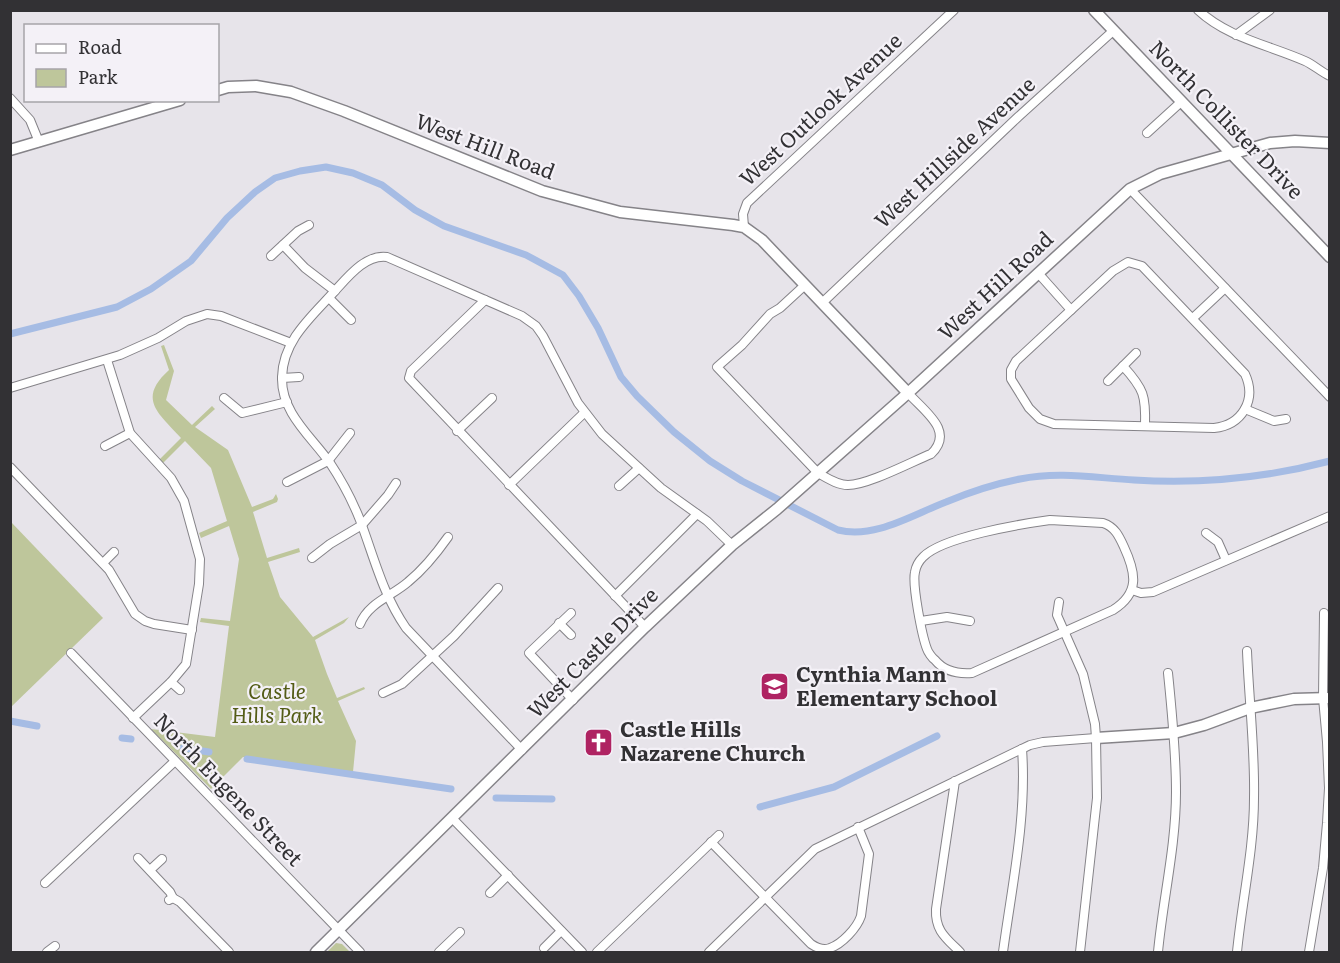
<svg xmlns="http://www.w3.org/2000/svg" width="1340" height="963" viewBox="0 0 1340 963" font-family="Literata,serif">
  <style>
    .green { fill: #bec69b }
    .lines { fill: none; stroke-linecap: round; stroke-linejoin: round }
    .canal { stroke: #a6bce4; stroke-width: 7 }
    .street-casing { stroke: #858388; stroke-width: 10 }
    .secondary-casing { stroke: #858388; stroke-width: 13 }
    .street { stroke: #fff; stroke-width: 8 }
    .secondary { stroke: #fff; stroke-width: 10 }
    .labels { text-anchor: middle; stroke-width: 4.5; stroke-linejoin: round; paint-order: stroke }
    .street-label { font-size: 21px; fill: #323134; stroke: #f4f1f7 }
    .poi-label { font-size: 21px; font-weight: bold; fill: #323134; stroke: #f4f1f7; text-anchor: start }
    .park-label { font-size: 21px; font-style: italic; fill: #535c16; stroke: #f4f1f7 }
  </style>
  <rect width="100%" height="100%" fill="#e7e4ea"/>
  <g class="green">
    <path d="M164 345 174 371 166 400 192 425 212 406 215 409 195 427 228 450 252 507 273 499 276 494 278 499 277 502 253 512 267 558 299 548 300 552 268 562 280 597 313 637 349 617 344 623 315 640 327 674 337 698 364 687 365 689 338 701 356 741 353 772 243 757 211 789 151 729 215 737 229 626 200 622 201 618 230 621 239 559 229 526 201 538 199 533 227 521 211 468 185 441 163 463 160 459 181 438C158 413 137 399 169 370L161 346Z"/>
    <path d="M11 522 103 618 11 707Z"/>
    <path d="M336 943 342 944 350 952H327Z"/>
  </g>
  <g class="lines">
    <g class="canal">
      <path d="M10 334 117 307 151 289 191 261 227 218 255 192 275 178 300 171 326 167 353 173 382 185 415 210 444 226 526 255 563 275 579 296 598 328 621 377 637 396 674 432 710 461 742 481 838 530C875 539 912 515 946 502 970 492 994 484 1020 479 1059 471 1096 478 1134 480 1200 484 1266 478 1330 461"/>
      <path d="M10 721 37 726"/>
      <path d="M122 738 131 739"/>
      <path d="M183 748 209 752"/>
      <path d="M247 759 451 789"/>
      <path d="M496 798 552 799"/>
      <path d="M760 807 834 787 937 736"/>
    </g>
    <defs>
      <g id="street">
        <path d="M1198 10C1228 38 1269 45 1305 61 1314 65 1321 72 1330 76"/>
        <path d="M1236 35 1270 10"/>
        <path d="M10 98 30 120 39 142"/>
        <path d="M1147 133 1181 102"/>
        <path d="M1130 189 1330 397"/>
        <path d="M744 227 743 214 747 203 954 10"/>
        <path d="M283 245 305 268 335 291"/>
        <path d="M271 256 298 231 309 225"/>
        <path d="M1128 262 1142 266 1245 374C1257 400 1242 425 1214 428L1054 424 1040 419 1029 408 1011 379V370L1016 361 1113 271Z"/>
        <path d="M1038 273 1071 310"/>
        <path d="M805 285 780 308 770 314 742 345 717 367 818 473C827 478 837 485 848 485 868 485 911 462 931 454 955 431 925 412 908 393"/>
        <path d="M329 298 351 320"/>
        <path d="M485 300 411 371 409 378 645 627"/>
        <path d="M822 303 1018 117 1113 31"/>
        <path d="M1193 318 1225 288"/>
        <path d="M107 360 130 433 171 478 184 501 200 559 199 584 186 664 171 682 133 718"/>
        <path d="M1123 366C1144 389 1146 396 1145 426"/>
        <path d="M282 378 299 377"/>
        <path d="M1108 381 1136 353"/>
        <path d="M10 388 120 355 158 338 186 321 207 314 221 316 291 343"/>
        <path d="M224 398 242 413 287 402"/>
        <path d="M1245 409 1274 421 1286 419"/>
        <path d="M457 431 492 398"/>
        <path d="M105 446 130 433"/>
        <path d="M10 467 109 570 135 614 145 621 154 624 192 630"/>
        <path d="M287 482 328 461 350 433"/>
        <path d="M509 485 584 413"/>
        <path d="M619 486 639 468"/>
        <path d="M1050 520 1103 523C1115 527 1119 536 1124 547 1136 573 1140 593 1113 610L972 673C958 674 944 671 935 660 932 658 928 652 927 649 922 636 912 585 915 572 916 566 919 561 923 557 942 537 1021 524 1050 520Z"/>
        <path d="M1206 533 1218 542 1226 560"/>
        <path d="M312 558 330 544 362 525 388 495 396 483"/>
        <path d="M103 563 114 552"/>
        <path d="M1132 590 1141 593 1153 592 1330 516"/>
        <path d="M615 596 697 514"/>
        <path d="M1059 602 1057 615 1083 674 1095 724 1096 738 1097 798 1080 952"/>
        <path d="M571 613 529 653 573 700"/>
        <path d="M921 621 947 617 970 621"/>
        <path d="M559 623 571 635"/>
        <path d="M360 624C368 603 392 596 408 582 424 569 436 554 448 537"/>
        <path d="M71 653 360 952"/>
        <path d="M171 682 180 690"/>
        <path d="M383 693 402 684 454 636 498 588"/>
        <path d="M522 750 406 628C383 595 374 557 360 520 352 500 342 481 330 463 311 436 281 413 282 377 283 341 310 318 333 293 347 278 365 254 387 257L522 316 536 326 543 336 578 403 602 434 661 488 707 521 732 545"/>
        <path d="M955 781 936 909C935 931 946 938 960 952"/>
        <path d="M453 819 582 952"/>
        <path d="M711 842 811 944C817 948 823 951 830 948 842 944 857 928 861 916L869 854 858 827"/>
        <path d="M138 858 170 892 173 898"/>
        <path d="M150 870 162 859"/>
        <path d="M45 883 175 761"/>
        <path d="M490 893 508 875"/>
        <path d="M169 900 173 898 180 902 229 952"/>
        <path d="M544 948 561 931"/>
        <path d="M47 952 55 946"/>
        <path d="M439 952 460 932"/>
        <path d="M597 952 719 835"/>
        <path d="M709 952 815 849 1030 745 1043 742 1096 738"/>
        <path d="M1003 952C1012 885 1027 817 1022 749"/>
        <path d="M1158 952C1163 899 1176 846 1176 792 1176 752 1172 712 1168 673"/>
        <path d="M1237 952C1242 901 1254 849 1254 798 1255 749 1249 700 1247 651"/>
        <path d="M1309 952 1323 868 1327 823 1329 788 1327 742 1323 698 1324 613"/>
      </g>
      <g id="secondary">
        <path d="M1094 10 1330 257"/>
        <path d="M218 90 228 87 256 86 291 92 344 111 542 191 620 212 733 225 744 227 762 240 908 393"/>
        <path d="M10 150 180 100"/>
        <path d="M1096 738 1174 733 1204 725 1250 708 1294 699 1330 698"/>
        <path d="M316 952 645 627 732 545 777 509 908 393 1130 189 1160 174 1270 143 1295 141 1330 143"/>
      </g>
    </defs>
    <use href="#street" class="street-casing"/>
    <use href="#secondary" class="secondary-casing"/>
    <use href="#street" class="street"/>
    <use href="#secondary" class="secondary"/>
  </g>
  <defs>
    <symbol id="school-square" viewBox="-11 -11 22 22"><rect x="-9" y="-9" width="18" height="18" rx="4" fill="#af2362" stroke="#f4f1f7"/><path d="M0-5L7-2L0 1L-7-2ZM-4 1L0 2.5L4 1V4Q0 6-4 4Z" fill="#fff"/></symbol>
    <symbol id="church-square" viewBox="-11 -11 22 22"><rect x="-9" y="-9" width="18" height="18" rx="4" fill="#af2362" stroke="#f4f1f7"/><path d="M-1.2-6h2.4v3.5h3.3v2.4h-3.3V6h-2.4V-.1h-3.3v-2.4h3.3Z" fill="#fff"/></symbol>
  </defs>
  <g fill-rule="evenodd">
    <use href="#school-square" x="758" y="670" width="33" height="33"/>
    <use href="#church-square" x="582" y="726" width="33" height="33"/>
  </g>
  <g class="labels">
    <g class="street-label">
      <text transform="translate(821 110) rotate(-43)" y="7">West Outlook Avenue</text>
      <text transform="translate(1226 120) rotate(46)" y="7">North Collister Drive</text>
      <text transform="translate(485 147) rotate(21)" y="7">West Hill Road</text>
      <text transform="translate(955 153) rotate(-43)" y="7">West Hillside Avenue</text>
      <text transform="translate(996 286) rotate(-43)" y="7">West Hill Road</text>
      <text transform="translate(593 653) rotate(-45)" y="7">West Castle Drive</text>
      <text transform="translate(228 790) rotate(46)" y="7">North Eugene Street</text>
    </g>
    <g class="poi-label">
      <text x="796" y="682">Cynthia Mann<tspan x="796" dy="24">Elementary School</tspan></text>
      <text x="620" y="737">Castle Hills<tspan x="620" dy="24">Nazarene Church</tspan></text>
    </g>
    <g class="park-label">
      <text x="277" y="699">Castle<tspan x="277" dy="24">Hills Park</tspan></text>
    </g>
  </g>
  <rect width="1340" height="963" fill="none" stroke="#323134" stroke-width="24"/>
  <rect x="24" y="24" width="195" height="78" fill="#f4f1f7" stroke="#a6a4a9" stroke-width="1.5"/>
  <rect x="36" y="44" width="30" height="9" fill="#ffffff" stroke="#a6a4a9" stroke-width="1.5"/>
  <text x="78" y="54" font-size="18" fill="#323134">Road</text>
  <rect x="36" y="69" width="30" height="18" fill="#bec69b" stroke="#a6a4a9" stroke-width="1.5"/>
  <text x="78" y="84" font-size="18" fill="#323134">Park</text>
</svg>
